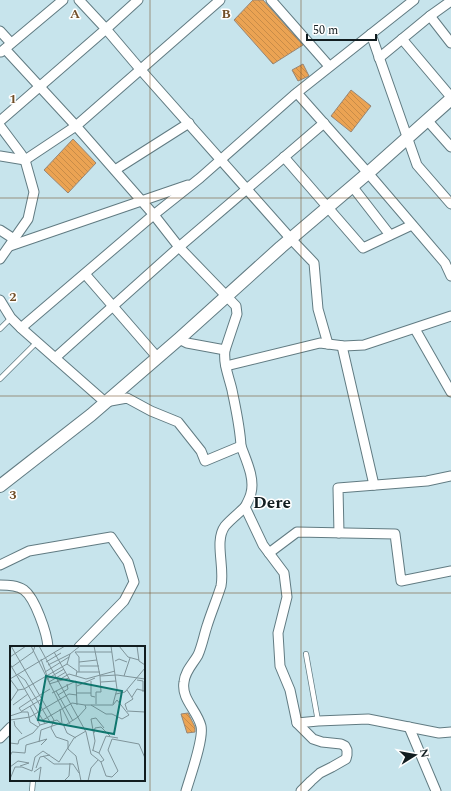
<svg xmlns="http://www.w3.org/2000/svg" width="451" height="791" viewBox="0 0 451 791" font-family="Spectral,serif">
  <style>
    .building { fill: url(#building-back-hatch); stroke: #978675 }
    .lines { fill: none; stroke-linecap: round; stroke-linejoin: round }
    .service-casing { stroke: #617b82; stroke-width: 6 }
    .minor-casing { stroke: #617b82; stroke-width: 11 }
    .tertiary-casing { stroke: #617b82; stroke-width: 14 }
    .service { stroke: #fff; stroke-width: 4.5 }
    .minor { stroke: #fff; stroke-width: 9 }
    .tertiary { stroke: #fff; stroke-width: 12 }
    .grid { fill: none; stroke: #714e27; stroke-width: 1; stroke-opacity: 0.55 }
    .labels { text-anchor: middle; stroke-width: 3; stroke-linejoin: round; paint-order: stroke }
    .district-label { font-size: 17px; font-weight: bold; fill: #121d20; stroke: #fff }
    .inset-road { fill: none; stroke: #7f949a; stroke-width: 1 }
    .view { fill: #0f766e; fill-opacity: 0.15; stroke: #0f766e; stroke-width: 2 }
    .inset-edge { fill: none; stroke: #121d20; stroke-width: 2 }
    .grid-label { font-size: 13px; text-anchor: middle; font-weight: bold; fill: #714e27; stroke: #fff; stroke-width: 3; stroke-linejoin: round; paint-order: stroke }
  </style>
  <defs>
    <pattern id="building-back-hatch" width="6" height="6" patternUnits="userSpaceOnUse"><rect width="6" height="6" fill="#eba353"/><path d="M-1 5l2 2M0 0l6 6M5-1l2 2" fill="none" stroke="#c88c48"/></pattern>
  </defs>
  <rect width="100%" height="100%" fill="#c7e4ec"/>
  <g class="building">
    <path d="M253 0H263L303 45 273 64 234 20Z"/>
    <path d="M303 64 309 76 298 81 292 70Z"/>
    <path d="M351 90 371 106 351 132 331 116Z"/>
    <path d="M73 139 96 163 68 193 44 170Z"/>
    <path d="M188 713 195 727V732L187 733 181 714Z"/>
  </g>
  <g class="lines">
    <defs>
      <g id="service">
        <path d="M0 329 11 318"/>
        <path d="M0 379 37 342"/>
        <path d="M306 654 318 721"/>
        <path d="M32 791 33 780"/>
      </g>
      <g id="minor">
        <path d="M79 0 106 29 140 69 291 239 314 263 318 309 328 344"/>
        <path d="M271 0 329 66"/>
        <path d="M430 16 451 43"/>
        <path d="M0 31 11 43"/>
        <path d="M371 34 417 165 451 204"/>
        <path d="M402 39 451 97"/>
        <path d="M5 49 76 126 154 215 179 247 236 306 237 314 225 350C223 364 229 377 232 390 236 410 240 427 241 446"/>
        <path d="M1 52 63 0"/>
        <path d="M379 58 430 16 451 1"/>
        <path d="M297 93 368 173 445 263 451 276"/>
        <path d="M427 120 451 147"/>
        <path d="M0 121 106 29 138 0"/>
        <path d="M0 126 21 154 25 160 34 192 28 219 0 259"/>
        <path d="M0 156 25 160 76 126 220 0"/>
        <path d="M284 157 363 248 412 225"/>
        <path d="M115 170 189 123"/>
        <path d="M352 186 390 235"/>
        <path d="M0 230 14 239"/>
        <path d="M10 246 188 185"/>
        <path d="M85 274 157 357"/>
        <path d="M0 300 11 318 21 328 105 402 127 398 151 411 178 422 201 451 205 461 241 446C246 460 255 478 251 493 250 498 247 503 245 507L263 545 284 573 287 597 278 633 280 666 290 690 297 723 313 739 322 742 341 744 345 746 347 750V755L346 759 332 767 320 773 311 781 301 791"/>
        <path d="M21 328 151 217 200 178 294 95 414 0"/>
        <path d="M415 329 451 392"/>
        <path d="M179 339 187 343 225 350"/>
        <path d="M342 346 374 485"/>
        <path d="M55 358 179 247 324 123"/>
        <path d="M226 366 320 343 344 346 364 345 451 316"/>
        <path d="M339 533 338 488 427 481 451 476"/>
        <path d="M269 553 297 532 395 534 401 581 451 571"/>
        <path d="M0 565 29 551 111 537 128 562 134 582 124 601 79 647"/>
        <path d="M0 585C8 585 17 585 24 590 35 598 47 633 48 647"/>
        <path d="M297 723 318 721 368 719 439 733 451 732"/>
        <path d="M409 727 436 791"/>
        <path d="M0 738 11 727"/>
        <path d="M186 791C190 777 204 739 201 726 197 710 181 699 184 682 185 671 193 664 198 655 202 646 204 635 207 626 211 613 217 599 221 586 225 567 214 541 225 526 231 519 239 513 245 507"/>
      </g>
      <path id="tertiary" d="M0 486 91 415 179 339 281 247 368 173 451 99"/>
    </defs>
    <use href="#service" class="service-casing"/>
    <use href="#minor" class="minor-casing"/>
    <use href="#tertiary" class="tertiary-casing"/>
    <use href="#service" class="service"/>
    <use href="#minor" class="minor"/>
    <use href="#tertiary" class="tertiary"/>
  </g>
  <path class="grid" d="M150 0V791M301 0V791M0 198H451M0 396H451M0 593H451"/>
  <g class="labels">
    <g class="district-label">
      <text x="272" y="508">Dere</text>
    </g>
  </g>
  <g transform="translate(10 646)">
    <rect width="135" height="135" fill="#c7e4ec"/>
    <path class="inset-road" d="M1 0 41 69 44 74 41 82 46 91 58 95V103L66 110 71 135M21 0 60 78M29 0 76 86 81 108 91 116 96 130 102 131 108 125 98 104 102 93 129 98 135 112M84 0 90 30 107 29 135 33M101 0 107 43 103 58M109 0 118 11 129 14M127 0 129 15 135 19M44 6 61 36M65 6H102M65 6 69 11V26M0 11 16 0M31 13 40 38M105 15 109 13 117 16M36 16 51 7M69 16 87 14M0 18 35 78M57 18 60 8 70 0M38 19 60 8M70 20H89M2 21 23 6 25 0M35 26 59 11M67 26H90M7 28 15 34 40 76M114 30 120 12M37 33 54 23M127 34 133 35V46M47 35 59 28 76 33 105 25M81 35V50L85 51M39 36 56 26M91 36 106 35M39 38 59 32M67 40 85 32M8 44 0 33 55 0M46 45 63 75M42 47 66 35 67 59M67 47H81M106 48 115 46 135 22M48 49 58 43 57 38M122 51 127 43 135 45M22 54 40 43M0 56 8 44 14 43 57 18 67 25 66 30M86 58V46H91L90 30M3 59 18 48M20 60 30 79M50 63 52 77M117 64 115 58 123 53 117 44M12 65 32 53M117 65 135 66M12 66H18L20 76 28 81M0 70 12 66 9 62 21 54M0 74 20 71 59 48 67 49M33 74 62 57 75 59M4 75 5 80 12 88M54 80 68 71 76 62 75 59H103L107 54 119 69 112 73 102 68H96L81 59M84 87 85 82 91 81 100 90M29 96 31 84 51 77M0 97 8 98 9 94 23 87 30 79 47 74 54 80 57 87 66 92M82 104 89 107 96 90 108 92M83 104 85 95 81 73 86 72 94 82M89 107 94 114 91 116M0 110 2 106 15 107 16 99 37 93 31 99M33 110 44 118H63L69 127M49 116 64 92 76 85M0 121 8 115 19 117 10 120M5 121H12L22 125 25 111 33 105 49 116M26 122 30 111 40 109M24 126 31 121 29 135M0 133 5 121M54 135 59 130 60 117M78 135 81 122 88 114"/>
    <path class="view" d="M36 30 112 45 104 88 28 74Z"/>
    <rect width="135" height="135" class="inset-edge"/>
  </g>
  <g class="grid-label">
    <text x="75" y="18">A</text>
    <text x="226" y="18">B</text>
    <text x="13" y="103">1</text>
    <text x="13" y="301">2</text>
    <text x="13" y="499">3</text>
  </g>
  <g transform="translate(415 755) rotate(79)" stroke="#ffffff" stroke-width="3" paint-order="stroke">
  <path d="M0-3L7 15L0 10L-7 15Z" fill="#121d20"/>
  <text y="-6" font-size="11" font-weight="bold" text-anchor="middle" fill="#121d20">N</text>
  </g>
  <path d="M307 34v6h69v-6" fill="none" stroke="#121d20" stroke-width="2"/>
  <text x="313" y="34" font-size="12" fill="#121d20" stroke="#ffffff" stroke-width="3" paint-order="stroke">50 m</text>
</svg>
